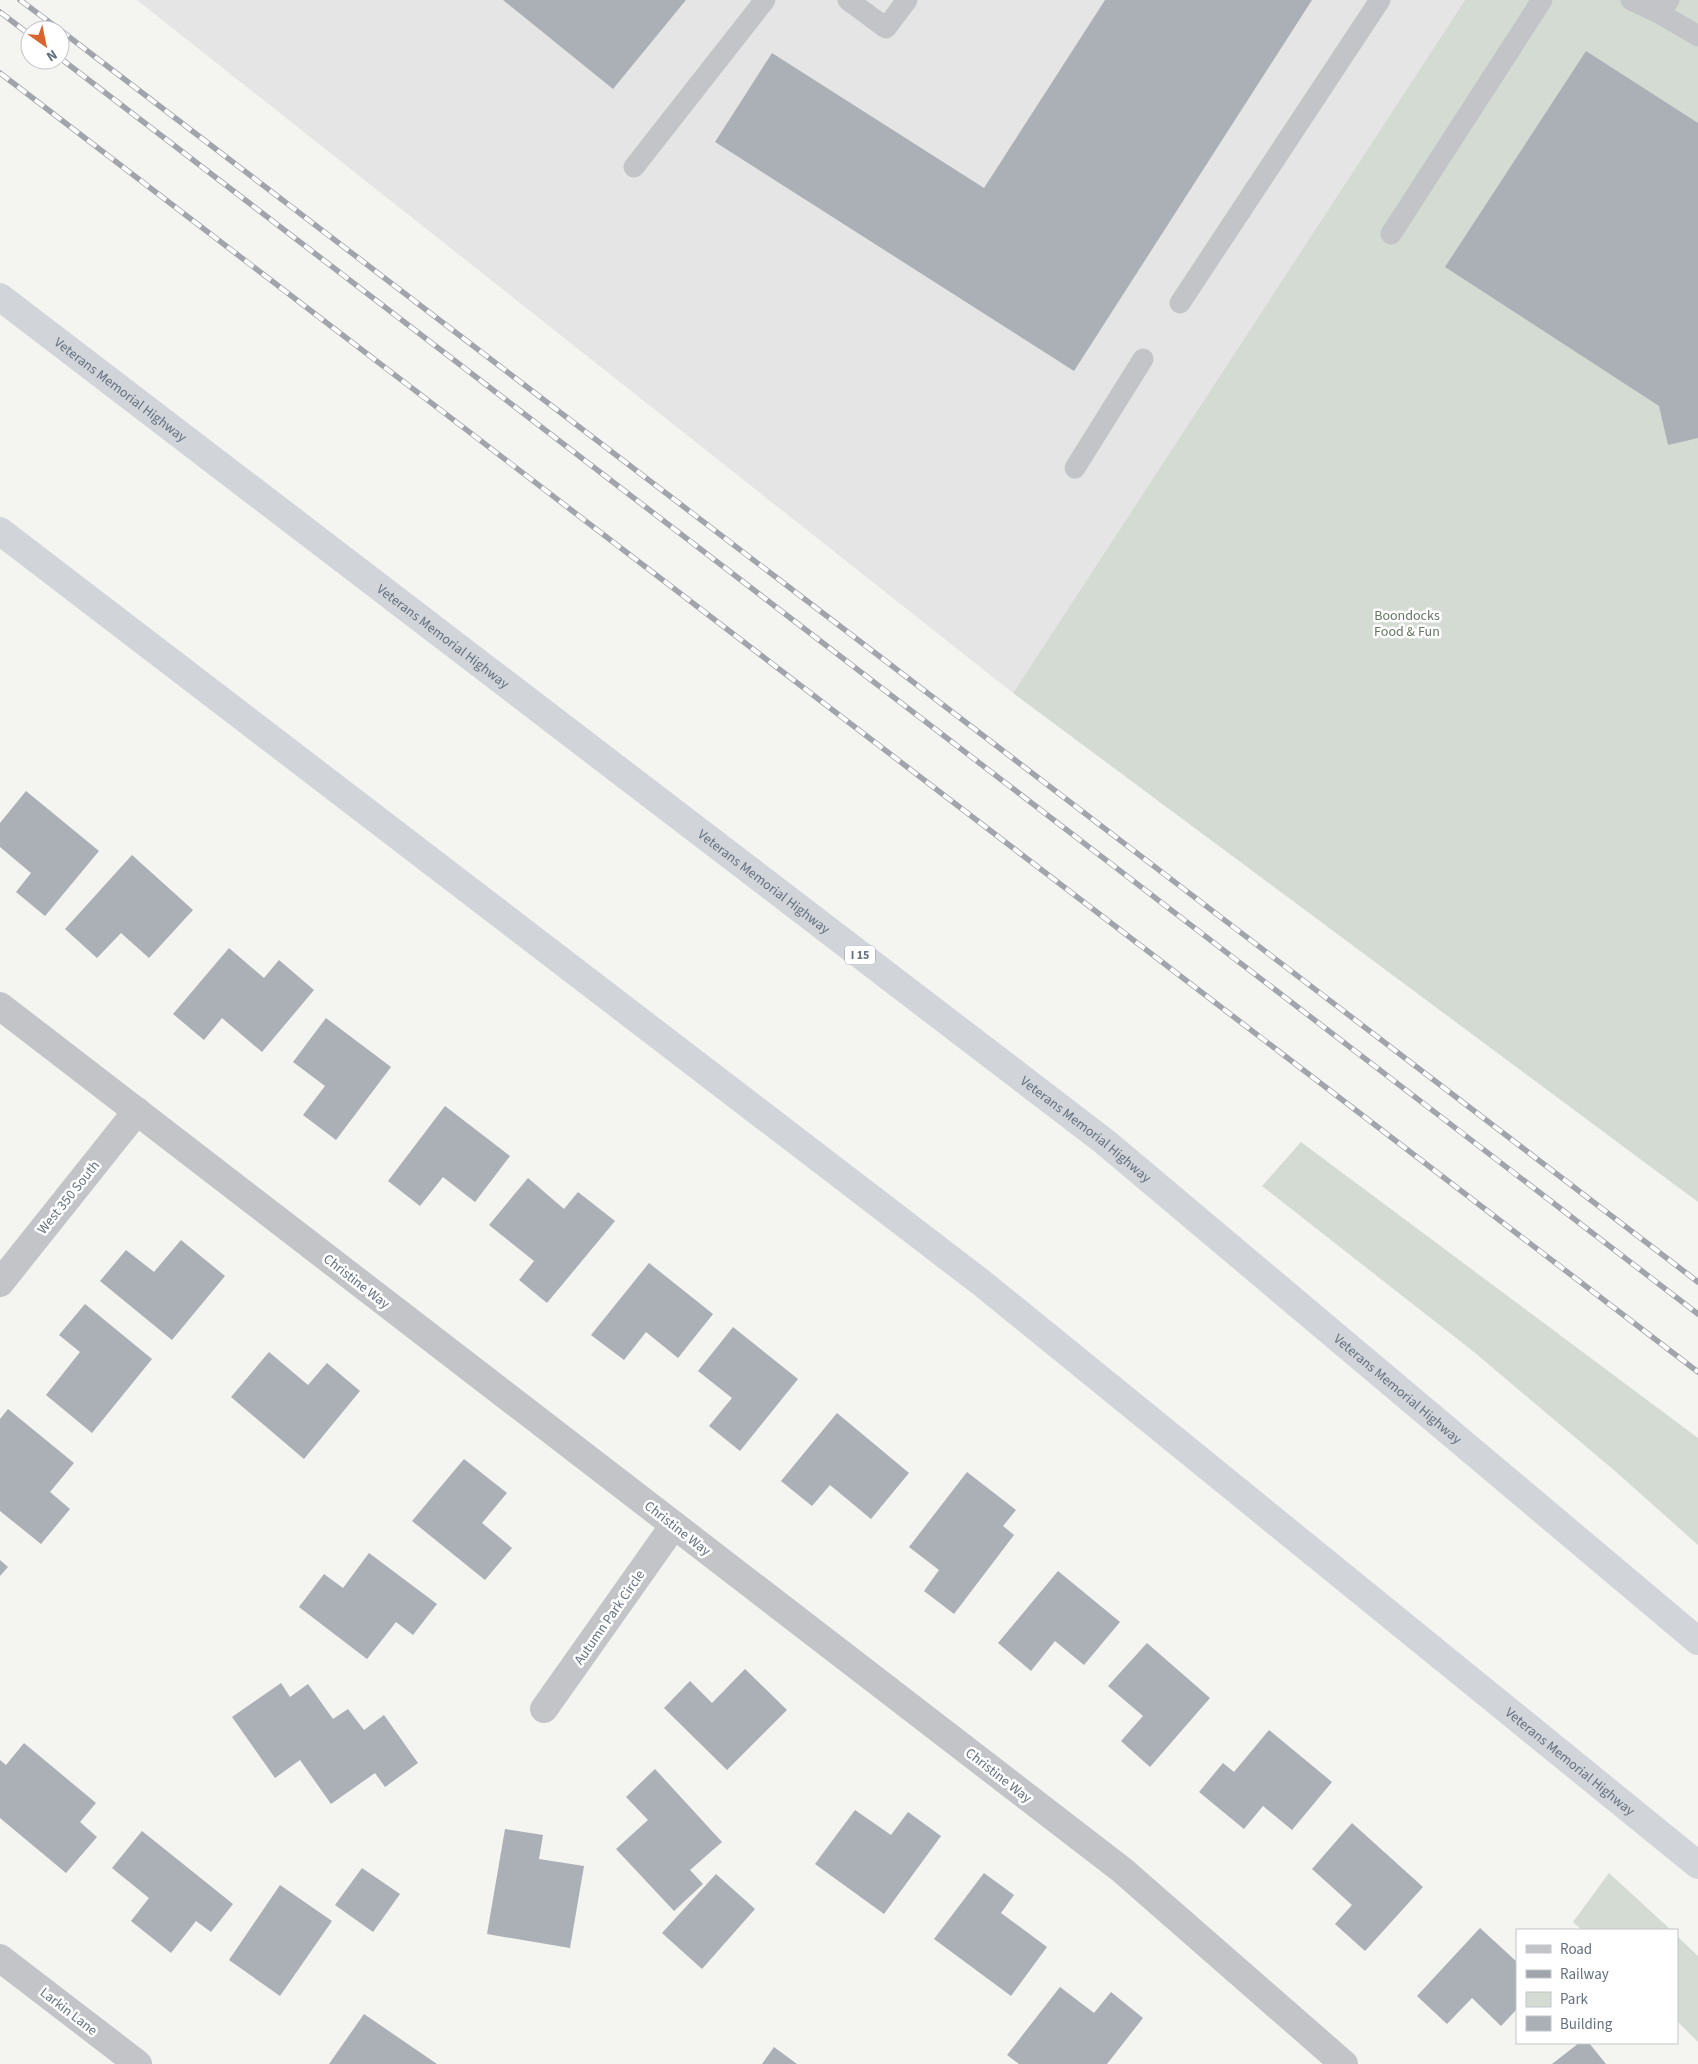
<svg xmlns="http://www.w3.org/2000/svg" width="1698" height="2064" viewBox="0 0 1698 2064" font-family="'Source Sans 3',sans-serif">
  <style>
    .built { fill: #e4e5e4 }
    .green { fill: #d4dbd2 }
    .building { fill: #abb0b6 }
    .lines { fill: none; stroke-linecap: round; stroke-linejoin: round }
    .service { stroke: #c2c4c8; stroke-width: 21 }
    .minor { stroke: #c2c4c8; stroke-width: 28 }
    .motorway { stroke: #d1d5da; stroke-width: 28 }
    .rail-casing { stroke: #a1a5ab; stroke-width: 5.5 }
    .rail { stroke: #fff; stroke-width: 4; stroke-dasharray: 11; stroke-linecap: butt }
    .labels { text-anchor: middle; stroke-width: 5; stroke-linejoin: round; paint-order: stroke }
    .shield { fill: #fff; stroke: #939ca6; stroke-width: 1 }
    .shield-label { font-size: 12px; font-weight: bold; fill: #657180 }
    .street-label { font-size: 14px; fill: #657180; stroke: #fff }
    .park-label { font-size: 14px; fill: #657763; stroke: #fff }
  </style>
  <rect width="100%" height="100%" fill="#f4f4f0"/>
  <path class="built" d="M137 0H1465L1013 693Z"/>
  <g class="green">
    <path d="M1465 0H1698V1202L1013 693Z"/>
    <path d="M1301 1142 1698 1438V1545L1615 1471 1474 1352 1262 1186Z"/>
    <path d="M1609 1873 1671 1930H1582L1573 1922Z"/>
    <path d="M1677 1936 1698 1956V2042L1677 2021Z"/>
  </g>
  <g class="building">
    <path d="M503 0H686L613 89Z"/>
    <path d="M1105 0H1312L1074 371 715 142 772 53 984 188Z"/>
    <path d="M1586 51 1698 123V438L1668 445 1659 406 1445 267Z"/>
    <path d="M26 791 99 851 45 916 16 892 31 873 0 847V823Z"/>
    <path d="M132 855 193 910 149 958 121 933 97 958 65 929Z"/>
    <path d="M229 948 264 978 279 960 314 990 262 1052 222 1018 204 1040 173 1014Z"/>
    <path d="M326 1018 391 1067 336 1140 303 1115 325 1086 293 1062Z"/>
    <path d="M445 1106 510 1156 475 1202 443 1177 420 1206 388 1181Z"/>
    <path d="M528 1178 564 1209 578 1192 615 1221 547 1303 519 1280 534 1261 489 1225Z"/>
    <path d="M181 1240 225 1276 172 1340 100 1281 126 1250 154 1272Z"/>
    <path d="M649 1263 713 1314 678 1358 646 1332 624 1360 591 1335Z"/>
    <path d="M85 1304 152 1359 92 1433 46 1395 80 1352 59 1335Z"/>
    <path d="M733 1327 798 1379 740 1451 709 1426 732 1398 698 1371Z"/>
    <path d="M269 1352 308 1385 327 1363 360 1391 304 1459 231 1397Z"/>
    <path d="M8 1409 74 1463 50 1492 70 1509 41 1544 0 1511V1419Z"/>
    <path d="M837 1413 909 1473 871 1519 830 1485 812 1506 781 1481Z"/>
    <path d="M464 1459 507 1493 482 1523 512 1548 485 1580 412 1521Z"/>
    <path d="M967 1472 1016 1510 1003 1526 1014 1535 954 1614 924 1591 939 1570 909 1547Z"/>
    <path d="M369 1553 437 1604 413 1635 396 1622 367 1659 299 1607 324 1574 343 1588Z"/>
    <path d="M0 1560 8 1567 0 1576Z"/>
    <path d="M1058 1571 1120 1622 1084 1665 1055 1641 1031 1671 998 1643Z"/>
    <path d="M1147 1643 1210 1698 1150 1767 1121 1741 1143 1716 1108 1686Z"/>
    <path d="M745 1669 787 1710 727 1770 664 1708 690 1681 712 1703Z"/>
    <path d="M281 1683 290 1697 308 1684 333 1719 348 1709 364 1730 384 1715 418 1763 385 1787 375 1773 331 1804 300 1760 275 1778 232 1717Z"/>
    <path d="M1269 1730 1332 1782 1292 1830 1263 1806 1244 1829 1199 1792 1223 1763 1234 1772Z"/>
    <path d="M24 1743 96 1803 80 1822 97 1837 66 1873 0 1818V1760L6 1765Z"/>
    <path d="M655 1769 722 1842 690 1870 703 1884 674 1911 616 1849 648 1820 626 1797Z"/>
    <path d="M855 1810 891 1835 908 1812 941 1836 884 1914 815 1864Z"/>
    <path d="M1352 1823 1423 1887 1365 1951 1335 1924 1352 1905 1312 1869Z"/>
    <path d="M505 1829 543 1835 539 1859 584 1866 570 1948 487 1934Z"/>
    <path d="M142 1831 233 1904 211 1932 196 1921 171 1953 131 1921 149 1898 112 1868Z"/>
    <path d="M362 1868 400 1894 373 1932 335 1905Z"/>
    <path d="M984 1873 1014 1895 1001 1913 1047 1947 1011 1996 934 1939Z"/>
    <path d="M716 1874 755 1909 702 1969 662 1933Z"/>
    <path d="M280 1885 332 1921 280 1996 229 1960Z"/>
    <path d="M1480 1928 1517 1962V2009L1501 2026 1472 1998 1447 2024 1417 1996Z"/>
    <path d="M1060 1987 1094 2013 1111 1992 1143 2018 1107 2064H1019L1007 2055Z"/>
    <path d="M364 2014 437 2064H329Z"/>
    <path d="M1579 2043H1589L1606 2064H1552Z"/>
    <path d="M774 2047 797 2064H762Z"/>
  </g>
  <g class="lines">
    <g class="service">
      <path d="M848 0 886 28 907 0"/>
      <path d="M1631 0 1659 13"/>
      <path d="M1669 0 1659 13 1698 36"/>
      <path d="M634 167 765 0"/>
      <path d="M1391 234 1542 0"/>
      <path d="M1180 303 1380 0"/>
      <path d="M1075 468 1143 359"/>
    </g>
    <g class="minor">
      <path d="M0 1006 1122 1870 1344 2064"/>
      <path d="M0 1283 137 1111"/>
      <path d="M544 1709 674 1525"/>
      <path d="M0 1958 138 2064"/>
    </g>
    <g class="motorway">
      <path id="s1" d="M0 297 1105 1142 1698 1641"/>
      <path id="s2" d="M0 531 983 1284 1698 1865"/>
    </g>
    <defs>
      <g id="rail">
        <path d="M20 0 60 30"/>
        <path d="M0 12 30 35"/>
        <path d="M60 30 1698 1282"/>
        <path d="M60 58 1698 1314"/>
        <path d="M0 73 1698 1372"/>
      </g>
    </defs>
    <use href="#rail" class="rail-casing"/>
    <use href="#rail" class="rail"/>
  </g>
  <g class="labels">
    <rect class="shield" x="845" y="945.5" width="30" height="19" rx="4"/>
    <g class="shield-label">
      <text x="860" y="959">I 15</text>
    </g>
    <g class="street-label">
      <text dy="5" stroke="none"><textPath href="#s1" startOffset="152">Veterans Memorial Highway</textPath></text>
      <text dy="5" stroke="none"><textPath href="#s1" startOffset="558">Veterans Memorial Highway</textPath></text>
      <text dy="5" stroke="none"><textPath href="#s1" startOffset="962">Veterans Memorial Highway</textPath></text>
      <text dy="5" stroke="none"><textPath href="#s1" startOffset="1368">Veterans Memorial Highway</textPath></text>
      <text transform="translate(68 1197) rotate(-51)" y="5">West 350 South</text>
      <text transform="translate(357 1281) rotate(38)" y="5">Christine Way</text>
      <text dy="5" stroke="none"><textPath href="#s1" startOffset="1774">Veterans Memorial Highway</textPath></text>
      <text transform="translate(678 1528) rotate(38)" y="5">Christine Way</text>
      <text transform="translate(609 1617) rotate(-55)" y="5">Autumn Park Circle</text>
      <text dy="5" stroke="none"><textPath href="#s2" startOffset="1995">Veterans Memorial Highway</textPath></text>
      <text transform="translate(999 1775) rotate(38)" y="5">Christine Way</text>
      <text transform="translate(69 2011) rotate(38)" y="5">Larkin Lane</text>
    </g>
    <g class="park-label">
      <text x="1407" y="620">Boondocks<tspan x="1407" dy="16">Food &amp; Fun</tspan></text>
    </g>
  </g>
  <rect x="1516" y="1929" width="162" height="115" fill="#ffffff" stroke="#c1c6cc"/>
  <rect x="1526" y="1945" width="25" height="8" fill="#c2c4c8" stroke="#c1c6cc"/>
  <text x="1560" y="1954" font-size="15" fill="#657180">Road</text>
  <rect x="1526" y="1970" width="25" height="8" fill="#a1a5ab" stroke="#c1c6cc"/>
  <text x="1560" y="1979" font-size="15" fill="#657180">Railway</text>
  <rect x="1526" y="1992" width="25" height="15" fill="#d4dbd2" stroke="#c1c6cc"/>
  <text x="1560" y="2004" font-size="15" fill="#657180">Park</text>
  <rect x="1526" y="2016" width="25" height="15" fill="#abb0b6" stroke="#c1c6cc"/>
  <text x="1560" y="2029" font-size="15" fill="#657180">Building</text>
  <g transform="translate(45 45) rotate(147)"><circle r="24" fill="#ffffff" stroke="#c1c6cc"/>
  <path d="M0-4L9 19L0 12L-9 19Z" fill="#d9652c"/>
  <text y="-8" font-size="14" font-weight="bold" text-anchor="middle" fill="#657180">N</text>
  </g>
</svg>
